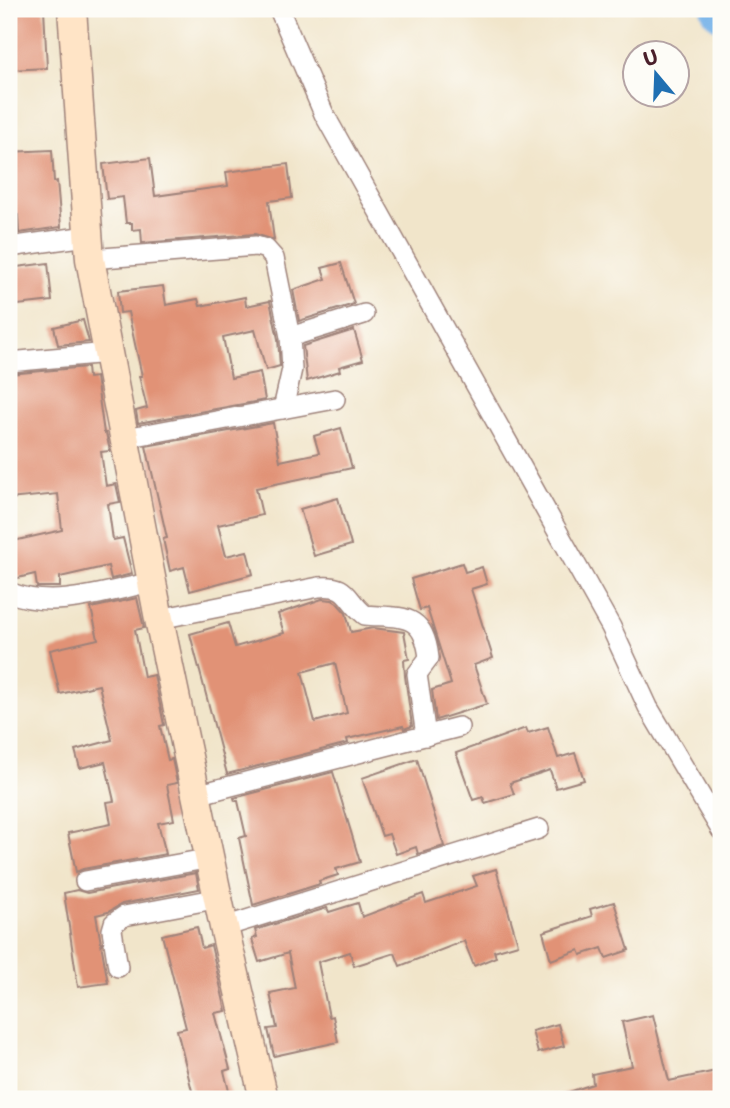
<svg xmlns="http://www.w3.org/2000/svg" width="730" height="1108" viewBox="0 0 730 1108" font-family="'Playpen Sans',sans-serif">
  <style>
    .lines { fill: none; stroke-linecap: round; stroke-linejoin: round }
    .river { stroke: #77b3e9; stroke-width: 35 }
    .building { fill: #e19276; fill-rule: evenodd }
    .street-casing { stroke: #9e827a; stroke-width: 22 }
    .secondary-casing { stroke: #9e827a; stroke-width: 31 }
    .street { stroke: #fff; stroke-width: 19 }
    .secondary { stroke: #ffe4c6; stroke-width: 28 }
  </style>
  <rect width="100%" height="100%" fill="#fdfcf7"/>
  <filter id="ink" filterUnits="userSpaceOnUse"><feTurbulence type="fractalNoise" baseFrequency=".0143" numOctaves="2"/><feDisplacementMap in="SourceGraphic" scale="14" xChannelSelector="R" yChannelSelector="G"/><feConvolveMatrix kernelMatrix="1 2 1 2 8 2 1 2 1" color-interpolation-filters="sRGB"/></filter>
  <filter id="wash" filterUnits="userSpaceOnUse"><feTurbulence type="fractalNoise" baseFrequency=".00686" numOctaves="4" result="noise"/><feDisplacementMap in="SourceGraphic" scale="28" xChannelSelector="R" yChannelSelector="G"/><feGaussianBlur stdDeviation="1.57" result="paint"/><feColorMatrix in="noise" values="0 0 0 0 0 0 0 0 0 0 0 0 0 0 0 0 0 1.4 0 .05"/><feComposite in="paint" operator="in"/></filter>
  <g filter="url(#wash)">
    <rect width="100%" height="100%" fill="#f1e5ca"/>
    <g class="lines">
      <path class="river" d="M718 9 721 13"/>
    </g>
    <g id="blocks">
      <g class="building">
        <path d="M9 9H44L47 68 9 70Z"/>
        <path d="M52 150 54 182 57 181 61 227 19 233 18 215 9 216V152Z"/>
        <path d="M150 158 155 196 228 186 226 172 288 164 292 198 269 201 274 240 255 234 142 243 141 229 132 230V223H126L123 197 107 199 103 164Z"/>
        <path d="M48 263 52 301 9 306V268Z"/>
        <path d="M341 263 354 304 299 321 293 290 326 279 322 268Z"/>
        <path d="M163 286 166 305 198 299 200 306 245 297 246 306 270 301 278 339 280 366 266 370 255 330 223 337 231 378 260 372 265 400 138 423 136 411 147 408 139 376H142L128 312 120 313 118 291Z"/>
        <path d="M83 320 89 342 58 345 54 327Z"/>
        <path d="M354 330 363 360 339 367 340 371 307 381 303 346Z"/>
        <path d="M87 367 88 378 96 377 104 433H106L110 451 101 452 106 486 116 484 120 502 108 504 113 540 123 538 132 574 111 579 108 566 60 577V587H37L35 574 9 580V542L62 530 58 494 9 499V374Z"/>
        <path d="M273 423 280 461 319 453 314 436 341 428 352 468 256 488 262 515 218 525 226 556 247 551 253 574 190 591 184 567 170 571 163 539 167 538 146 446Z"/>
        <path d="M338 498 351 545 314 556 300 509Z"/>
        <path d="M462 563 465 572 482 567 487 584 471 589 493 658 474 665 487 704 436 720 432 690 451 684 427 608 420 610 411 579Z"/>
        <path d="M137 598 144 628 135 630 144 677 154 675 164 725 160 726 168 760 172 759 177 783 167 785 174 820 158 823 166 854 83 869 76 872 68 833 111 824 107 802 114 801 105 762 80 768 75 750 112 740 99 685 60 694 50 650 98 639 91 608Z"/>
        <path d="M322 599 332 600 337 603 346 613 351 632 373 628 404 632 409 659 404 660 405 676 412 726 404 729 403 726 347 739 348 743 227 774 190 634 228 623 235 647 284 633 278 614ZM335 663 347 713 315 722 302 672Z"/>
        <path d="M548 727 558 758 575 753 584 780 556 788 550 770 510 783 514 794 485 803 483 797 473 800 456 753 526 728 528 733Z"/>
        <path d="M417 759 444 846 418 854 416 847 396 854 389 834 382 836 362 778Z"/>
        <path d="M333 772 360 862 336 869 338 875 319 881 320 884 253 905 239 838 246 836 238 801H235L234 798Z"/>
        <path d="M496 869 518 944 494 951 496 957 474 966 464 941 400 966 395 953 354 966 350 952 318 962 329 1017 333 1016 338 1042 274 1056 268 1029 277 1028 270 993 295 988 288 953 259 962 252 939 257 937 255 930 327 908 329 912 358 903 362 917 423 894 426 903 477 886 473 876Z"/>
        <path d="M196 873 199 889 122 904 108 912 96 915 108 983 78 987 64 893 77 890 87 893Z"/>
        <path d="M614 902 629 950 606 958 602 948 581 955 579 950 551 960 543 932 592 916 590 909Z"/>
        <path d="M197 927 202 948 211 945 226 1011 215 1013 230 1069 224 1071 231 1099H194L177 1030 186 1028 162 935Z"/>
        <path d="M653 1015 669 1081 716 1071 721 1099H557V1096L593 1084 592 1074 632 1066 622 1022Z"/>
        <path d="M558 1024 564 1046 538 1053 532 1031Z"/>
      </g>
    </g>
  </g>
  <g filter="url(#ink)">
    <use href="#blocks" fill-opacity="0" stroke="#9e827a" stroke-width="2"/>
    <g class="lines">
      <defs>
        <g id="street">
          <path d="M279 9 324 114 611 627 648 707 721 830"/>
          <path d="M9 247 87 236"/>
          <path d="M90 259 256 246 266 249 274 258 290 337 292 369 283 409"/>
          <path d="M290 337 364 314"/>
          <path d="M9 362 108 353"/>
          <path d="M125 438 335 399"/>
          <path d="M9 592C52 611 108 591 152 582"/>
          <path d="M159 619 319 587C349 584 345 599 365 615 402 618 424 612 429 658L417 674 426 736"/>
          <path d="M196 795 459 727"/>
          <path d="M85 881 211 858"/>
          <path d="M224 927 539 829"/>
          <path d="M118 967 112 930 114 923 124 916 220 898"/>
        </g>
        <path id="secondary" d="M72 9 90 259 159 619 224 927 264 1099"/>
      </defs>
      <use href="#street" class="street-casing"/>
      <use href="#secondary" class="secondary-casing"/>
      <use href="#street" class="street"/>
      <use href="#secondary" class="secondary"/>
    </g>
  </g>
  <rect width="730" height="1108" fill="none" stroke="#fdfcf7" stroke-width="35"/>
  <g transform="translate(656 74) rotate(341)"><circle r="33" fill="#fdfcf7" stroke="#b5a4a5" stroke-width="2"/>
  <path d="M0-5L12 26L0 18L-12 26Z" fill="#1f6fb2"/>
  <text y="-10" font-size="19" font-weight="bold" text-anchor="middle" fill="#4a1f2b">U</text>
  </g>
</svg>
